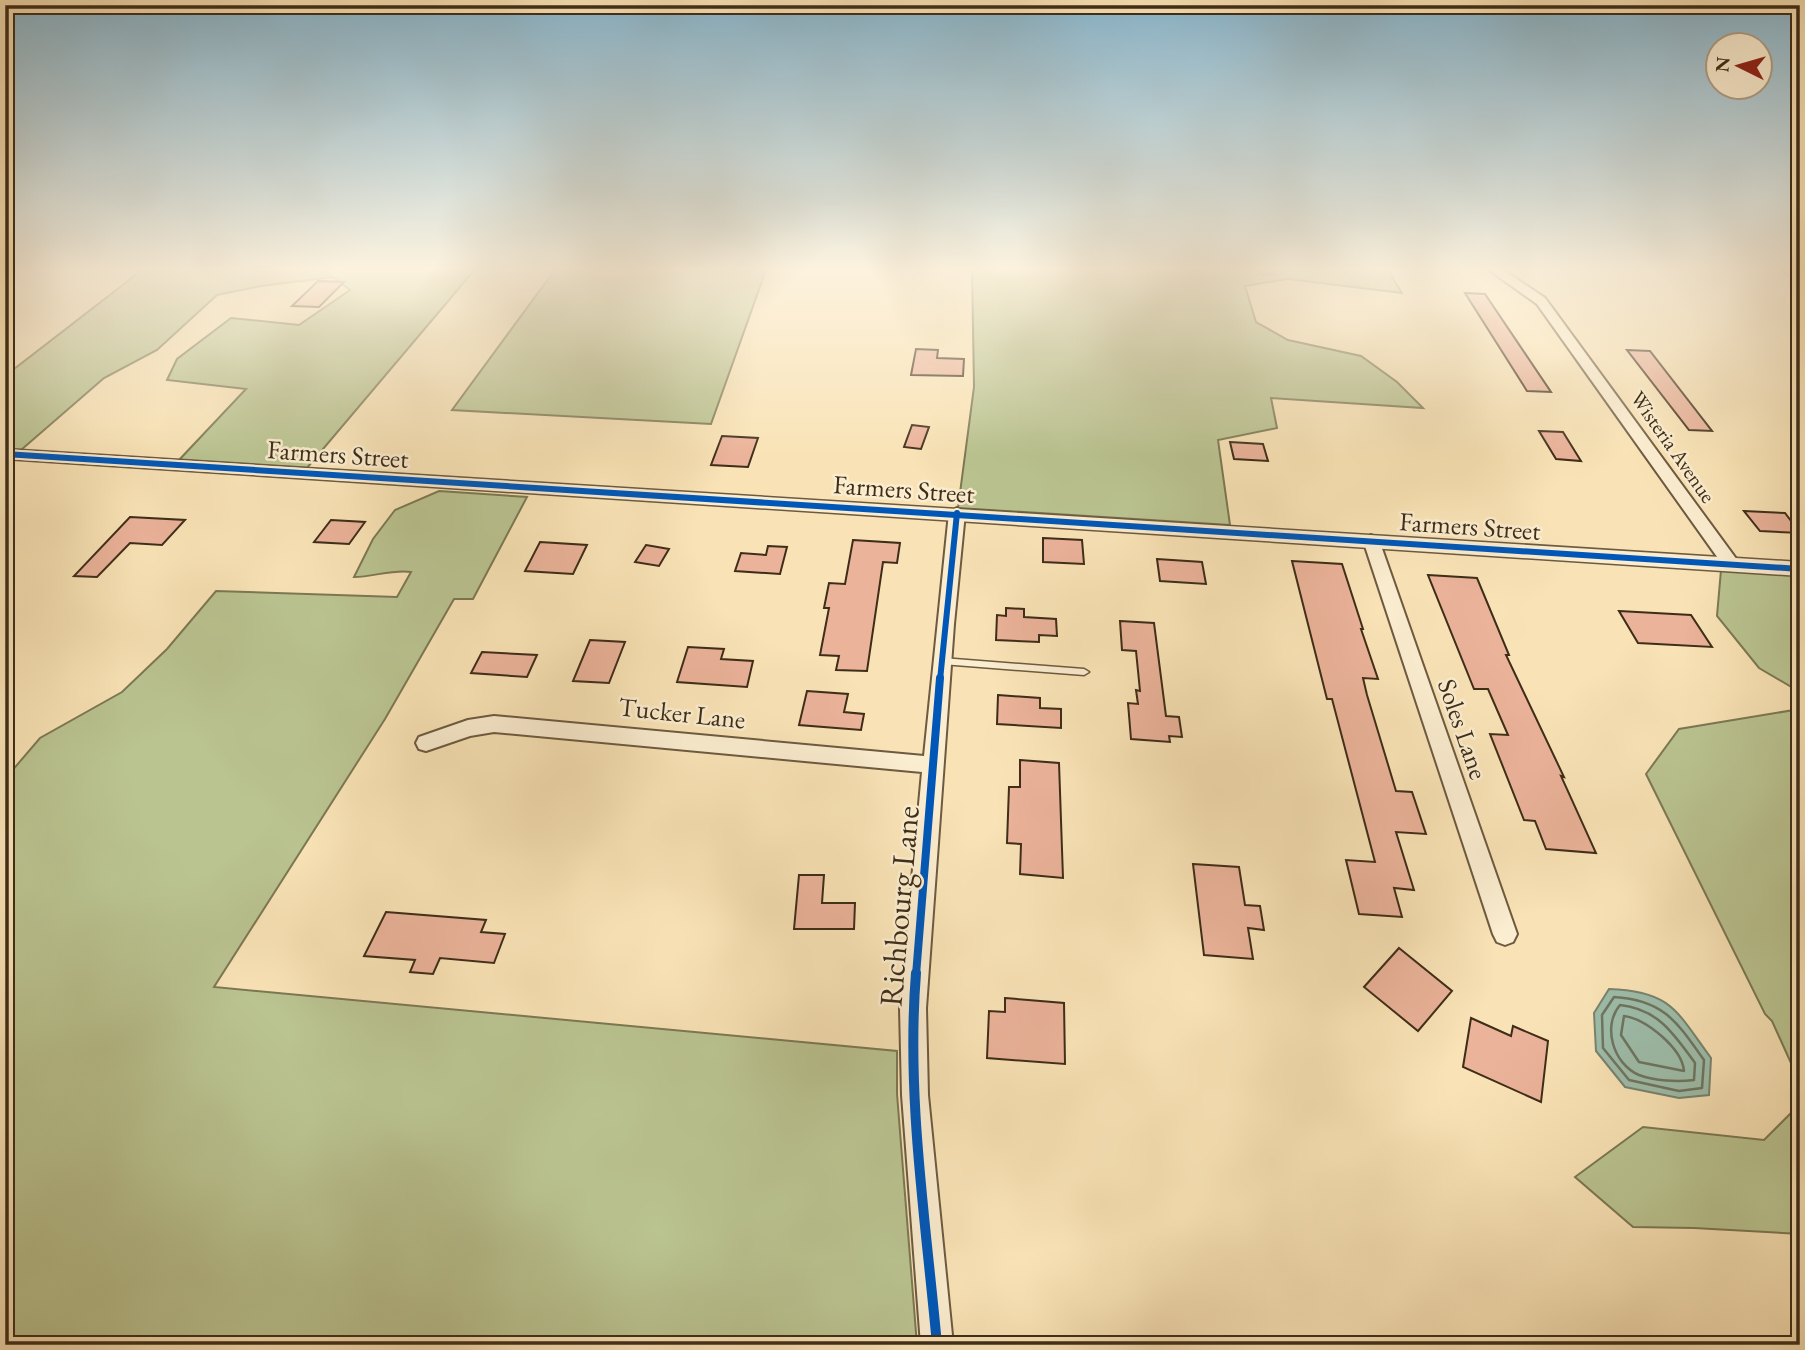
<svg xmlns="http://www.w3.org/2000/svg" width="1805" height="1350" viewBox="0 0 1805 1350" font-family="'EB Garamond',serif">
  <style>
    .green { fill: #bac491; stroke: #7c7854; stroke-width: 2 }
    .water { fill: #9ebeab; stroke: #788470; stroke-width: 2 }
    .lines { fill: none; stroke-linecap: round; stroke-linejoin: round }
    .shore { stroke: #6e7662; stroke-width: 2.5 }
    .building { fill: #ebb39a; stroke: #3e2d18; stroke-width: 2 }
    .service-casing { stroke: #6d5a40; stroke-width: 3 }
    .minor-casing { stroke: #6d5a40; stroke-width: 4 }
    .tertiary-casing { stroke: #6d5a40; stroke-width: 3 }
    .service { fill: #fbedd0; fill-rule: evenodd }
    .minor { fill: #fbedd0; fill-rule: evenodd }
    .tertiary { fill: #fbedd0; fill-rule: evenodd }
    .cycleway-far2-casing { stroke: #fbedd0; stroke-width: 10 }
    .cycleway-far1-casing { stroke: #fbedd0; stroke-width: 12 }
    .cycleway-casing { stroke: #fbedd0; stroke-width: 15 }
    .cycleway-far2 { stroke: #0057b8; stroke-width: 6 }
    .cycleway-far1 { stroke: #0057b8; stroke-width: 8 }
    .cycleway { stroke: #0057b8; stroke-width: 10 }
    .labels { text-anchor: middle; stroke-width: 5; stroke-linejoin: round; paint-order: stroke }
    .far-street-label { font-size: 21px; fill: #3e2d18; stroke: #fbedd0 }
    .street-label { font-size: 26px; fill: #3e2d18; stroke: #fbedd0 }
    .near-street-label { font-size: 32px; fill: #3e2d18; stroke: #fbedd0 }
  </style>
  <rect width="100%" height="100%" fill="#f9e3b6"/>
  <filter id="stains"><feTurbulence type="fractalNoise" baseFrequency=".00286" numOctaves="4"/><feColorMatrix values="0 0 0 0 .2 0 0 0 0 .09 0 0 0 0 .02 0 0 0 .5 -.17"/></filter>
  <radialGradient id="worn" r=".72"><stop offset=".6" stop-color="#630" stop-opacity="0"/><stop offset="1" stop-color="#630" stop-opacity=".3"/></radialGradient>
  <g class="green">
    <path d="M146 267H477L307 468 179 460 246 389 167 380 177 359 231 318 299 325 350 290 333 277 261 286 217 295 157 350 104 378 21 450 5 449V376Z"/>
    <path d="M557 267H767L711 424 452 410Z"/>
    <path d="M972 267H1257L1260 274 1275 275 1273 267H1386L1402 293 1288 279 1245 286 1256 322 1288 340 1361 356 1397 382 1423 408 1271 398 1277 428 1218 440 1230 525 958 508 974 387Z"/>
    <path d="M439 491 527 497 473 599H454L385 719 214 987 897 1051V1094L917 1345H5V779L40 738 122 692 167 649 216 591 397 597 411 572C393 569 373 577 354 577L373 539 395 510Z"/>
    <path d="M1721 570 1800 575V692L1759 668 1717 616Z"/>
    <path d="M1800 709V1083L1772 1021 1765 1014 1646 774 1679 729Z"/>
    <path d="M1800 1104V1234L1694 1228 1633 1227 1575 1177 1643 1127 1764 1140Z"/>
  </g>
  <path class="water" d="M1609 989C1672 991 1677 1012 1711 1058L1709 1095 1679 1098 1625 1087 1596 1051 1594 1013Z"/>
  <g class="lines">
    <g class="shore">
      <path d="M1614 997C1664 1000 1677 1022 1704 1060L1702 1088 1679 1091 1629 1080 1603 1048 1602 1015Z"/>
      <path d="M1620 1005C1658 1009 1674 1034 1695 1063L1694 1080C1677 1082 1655 1081 1639 1075 1613 1064 1602 1026 1620 1005Z"/>
      <path d="M1624 1016C1646 1019 1682 1048 1684 1071L1639 1062 1621 1035Z"/>
    </g>
  </g>
  <g class="building">
    <path d="M318 281 344 282 319 307 292 306Z"/>
    <path d="M1465 293 1485 294 1551 392 1527 391Z"/>
    <path d="M916 349 938 350 937 358 964 359 963 376 911 375Z"/>
    <path d="M1627 350 1650 351 1712 431 1689 430Z"/>
    <path d="M912 425 929 427 921 449 904 447Z"/>
    <path d="M1539 431 1563 432 1581 461 1556 459Z"/>
    <path d="M722 436 758 438 748 467 711 465Z"/>
    <path d="M1230 442 1263 444 1268 461 1234 459Z"/>
    <path d="M1744 511 1785 513 1800 533 1760 531Z"/>
    <path d="M130 517 185 520 162 545 130 543 97 577 74 576Z"/>
    <path d="M331 520 365 522 349 544 314 542Z"/>
    <path d="M1043 538 1082 540 1084 564 1043 562Z"/>
    <path d="M853 540 900 543 897 563 883 562 867 671 836 670 839 656 820 655 829 608H824L829 583 845 584Z"/>
    <path d="M540 542 587 545 573 574 525 571Z"/>
    <path d="M646 545 669 549 659 566 635 562Z"/>
    <path d="M768 546 787 547 780 574 735 571 741 553 766 555Z"/>
    <path d="M1157 559 1202 562 1206 584 1160 581Z"/>
    <path d="M1292 561 1342 564 1363 629H1361L1378 679 1363 678 1367 695 1396 791 1412 792 1426 834 1396 832 1414 890 1394 888 1402 917 1359 914 1346 860 1375 862 1332 699H1327Z"/>
    <path d="M1428 575 1477 578 1509 655H1506L1564 777 1561 776 1596 853 1546 849 1535 821 1524 820 1490 734 1508 735 1488 689H1474Z"/>
    <path d="M1006 608 1024 609V617L1056 619 1057 636 1039 635V642L996 640 997 615 1006 616Z"/>
    <path d="M1619 611 1691 615 1712 647 1638 643Z"/>
    <path d="M1120 621 1154 623 1166 716 1179 717 1182 737 1169 736 1170 742 1131 739 1128 703 1138 704 1136 690 1140 691 1136 651 1122 650Z"/>
    <path d="M590 640 625 642 609 683 573 681Z"/>
    <path d="M688 647 724 649 721 659 753 661 747 687 677 682Z"/>
    <path d="M482 652 537 655 527 677 471 673Z"/>
    <path d="M807 691 848 694 844 712 864 714 861 730 799 725Z"/>
    <path d="M998 695 1040 698V708L1061 709V728L997 724Z"/>
    <path d="M1020 760 1059 763 1063 878 1020 874 1021 844 1007 843 1009 787H1020Z"/>
    <path d="M1193 864 1239 867 1245 905 1260 906 1264 930 1248 928 1253 959 1204 955Z"/>
    <path d="M799 875H824L822 903H855L854 929H794Z"/>
    <path d="M386 912 486 920 481 932 505 934 494 963 440 958 433 974 410 972 415 960 364 956Z"/>
    <path d="M1399 948 1452 991 1418 1031 1364 987Z"/>
    <path d="M1005 998 1064 1003 1065 1064 987 1058 989 1011 1005 1012Z"/>
    <path d="M1471 1018 1511 1036 1513 1026 1548 1041 1541 1102 1463 1067Z"/>
  </g>
  <g class="lines">
    <defs>
      <path id="service" d="M942 658 1084 669 1089 672 1084 675 942 664 937 661Z"/>
      <g id="minor">
        <path d="M1259 267H1271L1273 271 1263 274Z"/>
        <path d="M1485 267H1499L1545 298 1737 560 1740 564 1737 568H1725L1537 304Z"/>
        <path d="M1780 267H1794L1800 273V283Z"/>
        <path d="M957 508 965 513 954 624 926 1008 928 1095 953 1345H921L902 1095 900 1008 922 772 494 732 470 736 426 751 419 749 416 743 419 737 468 720 494 716 924 756 949 513Z"/>
        <path d="M1371 535 1379 540 1517 934 1513 942 1505 945 1497 942 1493 934 1363 540Z"/>
      </g>
      <path id="tertiary" d="M5 449 1800 562V576L5 459Z"/>
    </defs>
    <use href="#service" class="service-casing"/>
    <use href="#minor" class="minor-casing"/>
    <use href="#tertiary" class="tertiary-casing"/>
    <use href="#service" class="service"/>
    <use href="#minor" class="minor"/>
    <use href="#tertiary" class="tertiary"/>
    <defs>
      <g id="cycleway-far2">
        <path d="M5 454 1800 569"/>
        <path d="M940 680 957 513"/>
      </g>
      <path id="cycleway-far1" d="M916 975 940 678"/>
      <path id="cycleway" d="M916 973C906 1096 926 1222 937 1345"/>
    </defs>
    <use href="#cycleway-far2" class="cycleway-far2-casing"/>
    <use href="#cycleway-far1" class="cycleway-far1-casing"/>
    <use href="#cycleway" class="cycleway-casing"/>
    <use href="#cycleway-far2" class="cycleway-far2"/>
    <use href="#cycleway-far1" class="cycleway-far1"/>
    <use href="#cycleway" class="cycleway"/>
  </g>
  <linearGradient id="sky" x2="0" y2="1"><stop stop-color="#8ab8d0"/><stop offset="0.59" stop-color="#fcf2de"/><stop offset="1" stop-color="#fcf2de" stop-opacity="0"/></linearGradient>
  <rect width="1805" height="456" fill="url(#sky)"/>
  <g class="labels">
    <g class="far-street-label">
      <text transform="translate(1673 447) rotate(55)" y="7">Wisteria Avenue</text>
    </g>
    <g class="street-label">
      <text transform="translate(338 454) rotate(4)" y="9">Farmers Street</text>
      <text transform="translate(904 489) rotate(4)" y="9">Farmers Street</text>
      <text transform="translate(1470 526) rotate(4)" y="9">Farmers Street</text>
      <text transform="translate(682 713) rotate(6)" y="9">Tucker Lane</text>
      <text transform="translate(1463 729) rotate(71)" y="9">Soles Lane</text>
    </g>
    <g class="near-street-label">
      <text transform="translate(899 906) rotate(-85)" y="11">Richbourg Lane</text>
    </g>
  </g>
  <rect width="1805" height="1350" fill="none" stroke="#f9e3b6" stroke-width="28"/>
  <rect x="7" y="7" width="1791" height="1336" fill="none" stroke="#3e2d18" stroke-width="3.5"/>
  <rect x="14" y="14" width="1777" height="1322" fill="none" stroke="#3e2d18" stroke-width="2"/>
  <g transform="translate(1739 66) rotate(275)"><circle r="33" fill="#fbedd0" stroke="#afa086" stroke-width="2"/>
  <path d="M0-5L12 26L0 18L-12 26Z" fill="#8f2418"/>
  <text y="-10" font-size="19" font-weight="bold" text-anchor="middle" fill="#3e2d18">N</text>
  </g>
  <rect width="100%" height="100%" filter="url(#stains)"/>
  <rect width="100%" height="100%" fill="url(#worn)"/>
</svg>
